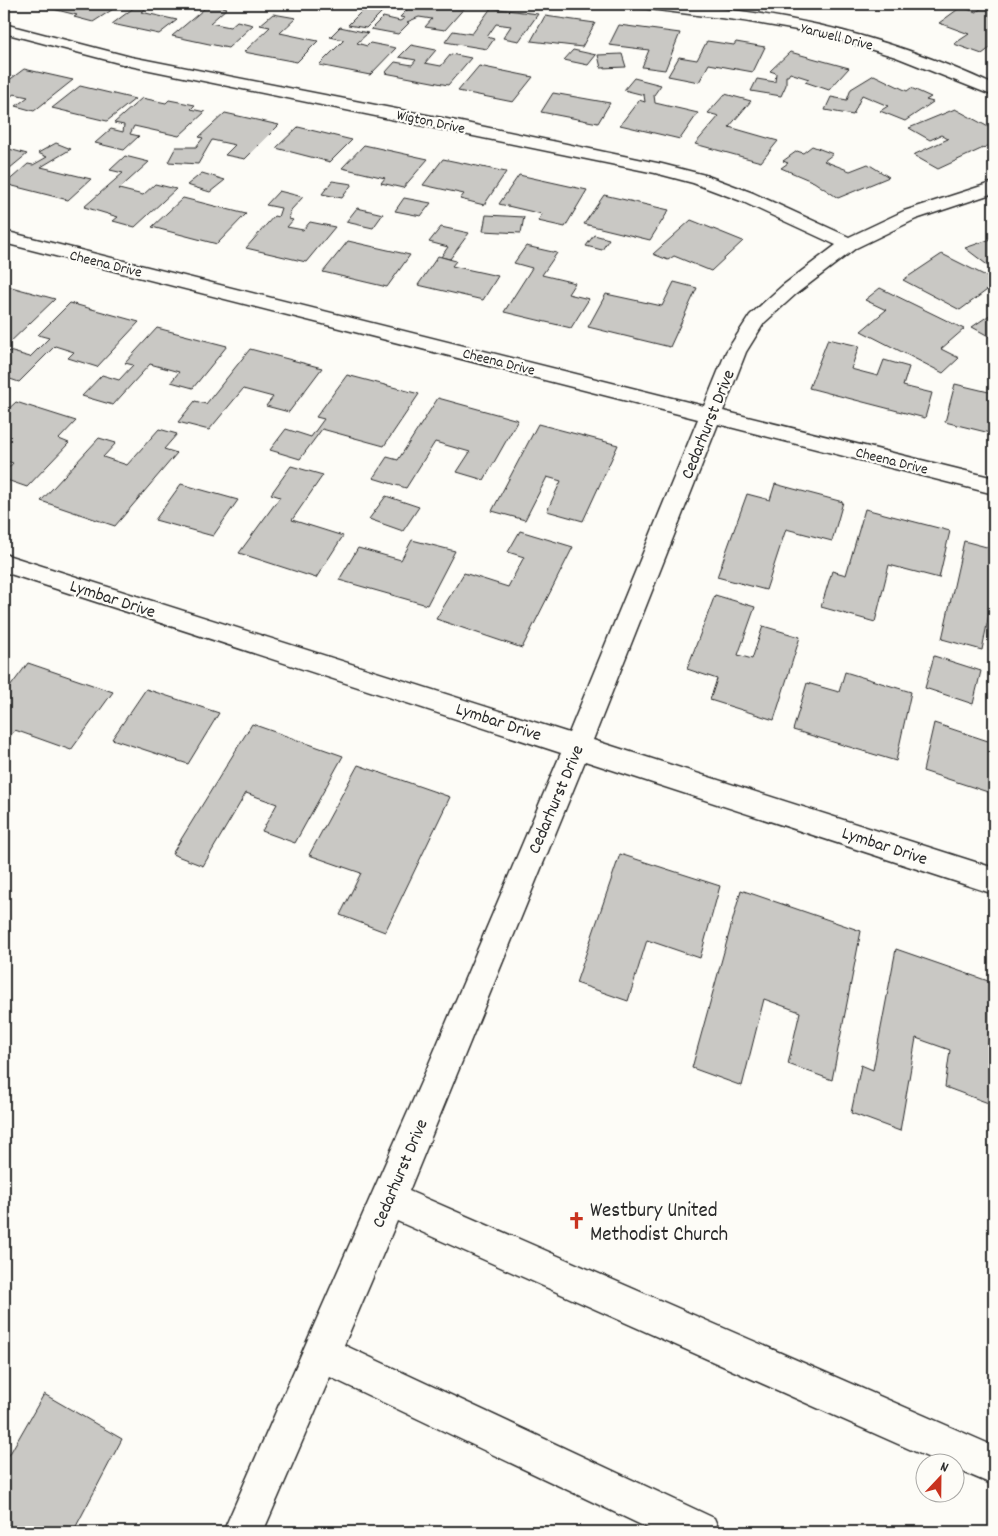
<svg xmlns="http://www.w3.org/2000/svg" width="998" height="1536" viewBox="0 0 998 1536" font-family="Dekko,sans-serif">
  <style>
    .building { fill: #c9c8c4; stroke: #2b2b2b }
    .lines { fill: none; stroke-linecap: round; stroke-linejoin: round }
    .minor-casing { stroke: #2b2b2b; stroke-width: 3 }
    .minor { fill: #fdfcf7; fill-rule: evenodd }
    .labels { text-anchor: middle; stroke-width: 4.5; stroke-linejoin: round; paint-order: stroke }
    .far-street-label { font-size: 15px; fill: #2b2b2b; stroke: #fdfcf7 }
    .street-label { font-size: 18px; fill: #2b2b2b; stroke: #fdfcf7 }
    .near-poi-label { font-size: 21px; fill: #2b2b2b; stroke: #fdfcf7; text-anchor: start }
  </style>
  <rect width="100%" height="100%" fill="#fdfcf7"/>
  <filter id="ink" filterUnits="userSpaceOnUse"><feTurbulence type="fractalNoise" baseFrequency=".02" numOctaves="2"/><feDisplacementMap in="SourceGraphic" scale="10" xChannelSelector="R" yChannelSelector="G"/><feConvolveMatrix kernelMatrix="1 2 1 2 8 2 1 2 1" color-interpolation-filters="sRGB"/></filter>
  <g filter="url(#ink)">
    <g class="building">
      <path d="M56 4H121L93 22 74 17 77 15 49 8Z"/>
      <path d="M139 4H152L141 12 177 20 159 34 112 24Z"/>
      <path d="M210 4 227 8 210 23 230 27 237 21 253 25 228 48 172 36Z"/>
      <path d="M356 4H390L366 28 348 25 367 6Z"/>
      <path d="M413 4H460L467 5 445 30 425 27 432 19 419 17 407 22 409 23 398 34 371 29 383 17 400 21 405 18 400 17Z"/>
      <path d="M985 6 994 8V45L982 54 954 44 969 34 939 23 961 7 976 12Z"/>
      <path d="M491 8 538 14 519 41 503 38 511 26 496 24 487 37 494 39 487 49 445 42 453 31 472 34Z"/>
      <path d="M273 14 296 18 280 33 318 41 297 62 244 52 270 27 260 25Z"/>
      <path d="M545 16 595 23 582 47 531 41Z"/>
      <path d="M619 25 680 33 665 70 642 67 649 50 609 45Z"/>
      <path d="M340 27 368 33 357 43 367 46 370 43 396 48 370 75 319 65 344 40 330 37Z"/>
      <path d="M707 41 734 45 736 42 765 47 753 72 709 64 699 82 668 76 679 57 697 60Z"/>
      <path d="M411 45 436 50 425 63 441 66 451 54 471 58 448 85 385 73 395 62 412 65 416 60 399 57Z"/>
      <path d="M573 50 596 55 588 65 564 60Z"/>
      <path d="M790 52 849 68 829 90 805 82 809 79 790 73 788 76H786V85L781 96 751 91 757 79 775 82 776 73 770 71Z"/>
      <path d="M622 54 626 67 601 68 598 55Z"/>
      <path d="M479 66 533 77 513 102 458 91Z"/>
      <path d="M24 69 73 80 34 111 16 106 28 97 14 94 11 96 4 94V84Z"/>
      <path d="M874 75 907 91 911 88 931 97 926 100 933 102 905 121 880 111 888 106 862 95 853 115 825 110 831 97 847 100 851 89Z"/>
      <path d="M634 78 661 85 654 95 655 103 698 113 680 139 620 125 639 100 645 102 644 95 624 90Z"/>
      <path d="M80 86 135 99 107 121 52 108Z"/>
      <path d="M553 93 610 103 598 123 541 112Z"/>
      <path d="M725 94 751 101 729 127 778 141 761 162 695 144 719 116 708 113Z"/>
      <path d="M142 98 166 103 169 100 195 105 191 109 205 112 179 136 134 126 130 134 139 136 124 150 95 143 111 129 123 132 124 125 114 123Z"/>
      <path d="M955 109 994 130V143L938 169 913 155 948 139 941 135 930 140 909 128Z"/>
      <path d="M225 113 279 125 245 159 225 155 235 145 212 140 198 164 168 162 176 147H196L203 138 199 137Z"/>
      <path d="M298 127 352 140 330 162 276 148Z"/>
      <path d="M56 143 71 149 41 167 91 179 68 200 5 184 28 164 33 165 47 157 38 153Z"/>
      <path d="M364 145 428 159 403 188 381 183 385 178 342 168Z"/>
      <path d="M812 146 833 154 824 161 850 171 868 164 889 177 838 198 814 182 781 168 788 163 783 161 797 151 803 153Z"/>
      <path d="M9 149 27 154 4 173V153Z"/>
      <path d="M125 156 149 162 119 189 143 195 155 184 176 189 135 227 113 221 118 217 84 207 123 173 110 170Z"/>
      <path d="M443 159 506 172 484 205 460 199 464 194 423 185Z"/>
      <path d="M202 173 225 180 210 192 187 185Z"/>
      <path d="M519 175 587 190 565 227 538 221 542 214 499 204Z"/>
      <path d="M332 181 352 184 342 198 322 194Z"/>
      <path d="M279 191 303 197 291 210 289 219 293 220 287 227 303 230 310 222 335 227 306 262 246 248 274 216 278 217 281 208 266 205Z"/>
      <path d="M604 195 669 210 650 240 584 224Z"/>
      <path d="M183 198 246 214 217 244 152 227Z"/>
      <path d="M404 198 431 203 421 216 395 211Z"/>
      <path d="M357 208 383 214 373 228 346 222Z"/>
      <path d="M486 215 524 217 521 233 483 231Z"/>
      <path d="M691 220 743 241 711 271 674 256 668 260 653 254Z"/>
      <path d="M441 227 469 233 450 259 441 257 448 247 429 242Z"/>
      <path d="M594 235 609 239 602 250 586 246Z"/>
      <path d="M994 238V270L965 248Z"/>
      <path d="M348 241 410 255 387 287 323 272Z"/>
      <path d="M526 246 557 253 542 275 575 283 568 294 589 299 571 328 504 312 532 268 514 263Z"/>
      <path d="M942 254 994 280V285L960 310 903 280Z"/>
      <path d="M438 256 456 261 452 266 498 276 483 300 418 285Z"/>
      <path d="M674 282 697 288 670 347 588 327 606 294 662 306Z"/>
      <path d="M4 285 55 299 4 348Z"/>
      <path d="M880 288 964 329 941 349 959 358 943 373 861 331 886 310 865 300Z"/>
      <path d="M70 303 139 322 97 367 68 358 74 352 55 346 19 382 4 377V356L9 351 30 357 49 338 38 335Z"/>
      <path d="M991 314 994 316V339L972 327Z"/>
      <path d="M157 328 227 346 193 388 171 382 179 372 150 364 113 405 82 396 102 375 119 380 133 365 125 363Z"/>
      <path d="M828 339 859 346 851 369 878 376 884 360 909 367 903 386 932 393 925 418 809 388Z"/>
      <path d="M250 349 322 368 289 412 266 406 273 397 243 389 209 430 178 422 195 401 206 404Z"/>
      <path d="M347 375 419 394 384 446 322 429 300 459 270 450 286 429 311 437 324 419 316 417Z"/>
      <path d="M955 384 993 393 994 434 945 422Z"/>
      <path d="M438 398 518 420 484 480 457 472 470 452 435 442 406 488 373 478 387 457 398 460Z"/>
      <path d="M16 402 76 421 59 439 69 443 27 487 4 479V473L13 463 4 460V413Z"/>
      <path d="M538 424 618 445 583 521 547 511 561 481 547 477 525 520 492 511Z"/>
      <path d="M159 429 177 434 164 449 177 453 115 526 41 501 99 438 116 443 103 457 127 465Z"/>
      <path d="M291 466 323 475 292 520 343 536 316 578 239 553 280 497 271 494Z"/>
      <path d="M181 484 238 500 213 536 155 520Z"/>
      <path d="M775 484 843 502 832 541 786 529 766 590 717 577 747 494 770 500Z"/>
      <path d="M386 496 419 507 403 531 369 519Z"/>
      <path d="M865 509 950 531 939 578 889 565 875 622 821 607 832 571 846 575Z"/>
      <path d="M520 531 573 547 522 648 436 619 464 573 508 587 524 557 508 552Z"/>
      <path d="M412 540 455 551 427 605 339 580 358 548 401 560Z"/>
      <path d="M964 541 994 549V588L982 650 942 639Z"/>
      <path d="M715 595 755 607 738 655 752 659 763 626 800 637 774 720 710 700 717 679 687 669Z"/>
      <path d="M934 656 981 671 973 704 925 688Z"/>
      <path d="M28 663 113 692 71 750 15 730 8 739 4 737V695Z"/>
      <path d="M845 672 911 692 896 761 793 730 807 683 839 692Z"/>
      <path d="M146 689 219 713 188 764 112 739Z"/>
      <path d="M934 723 994 743V794L923 771Z"/>
      <path d="M252 724 343 756 295 843 262 831 277 804 246 793 203 866 172 854Z"/>
      <path d="M358 765 450 797 385 932 340 915 361 873 309 855Z"/>
      <path d="M620 854 720 886 700 958 647 940 628 1001 576 983Z"/>
      <path d="M741 890 861 931 832 1080 788 1064 800 1012 764 999 742 1086 692 1068Z"/>
      <path d="M896 949 994 983V1075L991 1104 945 1087 950 1050 916 1038 900 1131 851 1113 861 1065 873 1070Z"/>
      <path d="M44 1394 122 1439 73 1532H4V1464Z"/>
    </g>
    <g class="lines">
      <defs>
        <g id="minor">
          <path d="M635 4C758 4 882 33 994 85V96L896 57 820 34 744 21 642 8 637 7Z"/>
          <path d="M4 24 131 57 442 118 662 164 705 175 753 193 849 237 904 211 994 182V193L916 219 856 248 796 294 764 323 746 352 723 411 994 478V494L718 424 593 740 994 868V894L585 761 409 1191 994 1446V1485L956 1469V1464H943L397 1221 344 1345 714 1518 720 1532H656L330 1377 263 1532H223L422 1080 561 753 4 572V554L569 733 698 419 4 243V231L704 406 726 352 750 315 782 286 836 245 741 201 693 183 655 173 130 66 4 33Z"/>
        </g>
      </defs>
      <use href="#minor" class="minor-casing"/>
      <use href="#minor" class="minor"/>
    </g>
  </g>
  <defs>
    <symbol id="church-bare" viewBox="-9 -9 18 18"><path d="M-1.2-6h2.4v3.5h3.3v2.4h-3.3V6h-2.4V-.1h-3.3v-2.4h3.3Z" fill="#c8321e" stroke="#fdfcf7" stroke-width="2.5" paint-order="stroke"/></symbol>
  </defs>
  <g fill-rule="evenodd">
    <use href="#church-bare" x="564" y="1208" width="25" height="25"/>
  </g>
  <g class="labels">
    <g class="far-street-label">
      <text transform="translate(837 36) rotate(14)" y="5">Yarwell Drive</text>
      <text transform="translate(431 121) rotate(12)" y="5">Wigton Drive</text>
      <text transform="translate(106 263) rotate(14)" y="5">Cheena Drive</text>
      <text transform="translate(499 361) rotate(14)" y="5">Cheena Drive</text>
      <text transform="translate(892 460) rotate(14)" y="5">Cheena Drive</text>
    </g>
    <g class="street-label">
      <text transform="translate(707 424) rotate(-68)" y="6">Cedarhurst Drive</text>
      <text transform="translate(113 598) rotate(18)" y="6">Lymbar Drive</text>
      <text transform="translate(499 721) rotate(18)" y="6">Lymbar Drive</text>
      <text transform="translate(555 799) rotate(-67)" y="6">Cedarhurst Drive</text>
      <text transform="translate(885 845) rotate(18)" y="6">Lymbar Drive</text>
      <text transform="translate(399 1173) rotate(-67)" y="6">Cedarhurst Drive</text>
    </g>
    <g class="near-poi-label">
      <text x="590" y="1216">Westbury United<tspan x="590" dy="24">Methodist Church</tspan></text>
    </g>
  </g>
  <rect width="998" height="1536" fill="none" stroke="#fdfcf7" stroke-width="20"/>
  <rect x="10" y="10" width="978" height="1516" fill="none" stroke="#2b2b2b" stroke-width="2" filter="url(#ink)"/>
  <g transform="translate(940 1478) rotate(22)"><circle r="24" fill="#fdfcf7" stroke="#a9a8a5"/>
  <path d="M0-4L9 19L0 12L-9 19Z" fill="#c8321e"/>
  <text y="-8" font-size="14" font-weight="bold" text-anchor="middle" fill="#2b2b2b">N</text>
  </g>
</svg>
